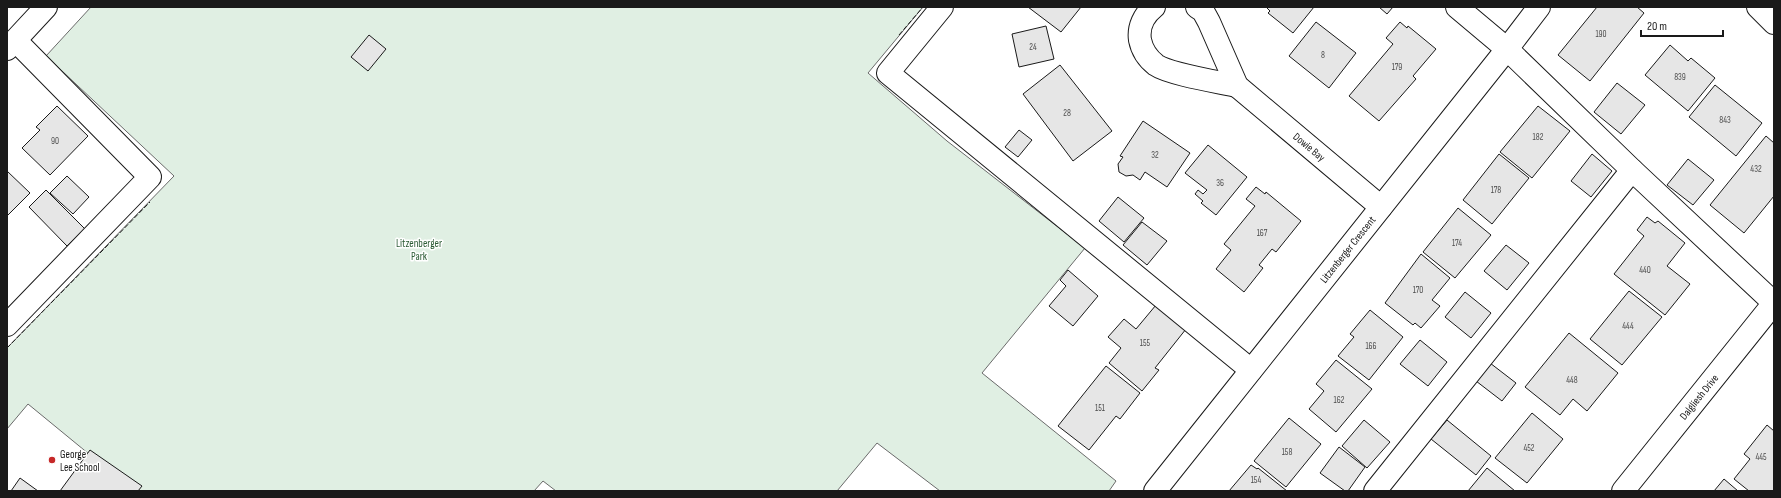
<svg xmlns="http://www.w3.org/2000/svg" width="1781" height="498" viewBox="0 0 1781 498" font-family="'Sofia Sans Condensed',sans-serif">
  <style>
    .green { fill: #e0efe3; stroke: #6a6a6a }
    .building { fill: #e6e6e6; stroke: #1a1a1a }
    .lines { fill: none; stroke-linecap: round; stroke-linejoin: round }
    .minor-casing { stroke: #1a1a1a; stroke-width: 24 }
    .minor { stroke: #fff; stroke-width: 22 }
    .fence { stroke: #1a1a1a; stroke-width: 1; stroke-dasharray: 5 2; stroke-linecap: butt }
    .poi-dot { fill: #c62828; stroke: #fff; stroke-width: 1.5 }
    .labels { text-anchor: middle; stroke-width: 3; stroke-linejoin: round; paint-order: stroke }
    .number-label { font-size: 9px; fill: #4d4d4d }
    .street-label { font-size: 11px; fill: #1a1a1a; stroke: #fff }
    .park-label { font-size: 11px; fill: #2b5a34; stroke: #fff }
    .poi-label { font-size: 11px; fill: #1a1a1a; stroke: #fff; text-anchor: start }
  </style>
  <rect width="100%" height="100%" fill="#fff"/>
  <path class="green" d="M91 7H923L868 73 947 141 1085 248 982 373 1116 481 1109 491H940L877 443 837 491H556L543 481 534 491H134L28 404 7 429V348L174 176 46 56Z"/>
  <g class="building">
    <path d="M1028 7H1081L1061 32Z"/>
    <path d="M1266 7H1314L1293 33 1268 13 1270 11Z"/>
    <path d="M1379 7H1393L1387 14Z"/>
    <path d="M1597 7H1637L1644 13 1590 81 1558 55Z"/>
    <path d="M1316 22 1356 53 1329 88 1289 56Z"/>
    <path d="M1400 22 1407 28 1408 26 1436 49 1413 76 1416 79 1379 121 1349 96 1393 44 1386 38Z"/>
    <path d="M1046 26 1054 59 1019 67 1012 34Z"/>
    <path d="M369 35 386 49 368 71 351 57Z"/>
    <path d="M1670 45 1688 61 1691 58 1715 78 1688 111 1645 75Z"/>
    <path d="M1060 65 1112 131 1073 161 1023 94Z"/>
    <path d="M1617 83 1645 105 1621 134 1594 112Z"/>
    <path d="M1715 85 1762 123 1736 156 1689 117Z"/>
    <path d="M57 106 88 136 50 175 22 148 40 130 36 127Z"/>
    <path d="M1538 106 1570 131 1532 178 1500 152Z"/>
    <path d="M1143 121 1190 153 1167 187 1145 172 1140 180 1133 175 1126 176 1119 172 1118 164 1123 157 1120 156Z"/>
    <path d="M1019 130 1032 140 1018 157 1005 147Z"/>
    <path d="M1766 136 1774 143V196L1744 233 1710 205Z"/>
    <path d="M1208 145 1247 177 1216 215 1201 203 1203 201 1195 194 1198 190 1203 194 1207 190 1185 173Z"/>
    <path d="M1499 154 1529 178 1492 224 1463 200Z"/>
    <path d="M1592 154 1612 171 1591 197 1571 181Z"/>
    <path d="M1688 159 1714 180 1693 205 1667 185Z"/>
    <path d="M7 171 30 193 7 216Z"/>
    <path d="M67 176 89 197 73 214 50 193Z"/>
    <path d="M1256 187 1265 194 1266 192 1301 221 1276 252 1272 249 1259 265 1263 268 1244 292 1216 269 1231 250 1224 244 1255 206 1246 199Z"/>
    <path d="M46 190 85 229 67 246 29 207Z"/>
    <path d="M1118 197 1144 218 1124 242 1099 221Z"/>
    <path d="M1458 208 1491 235 1455 278 1423 252Z"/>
    <path d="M1647 217 1655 223 1658 221 1685 243 1667 266 1690 284 1665 315 1614 274 1644 236 1637 230Z"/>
    <path d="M1142 222 1167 241 1147 265 1123 245Z"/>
    <path d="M1506 245 1529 263 1507 290 1484 271Z"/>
    <path d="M1421 254 1450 278 1432 300 1440 306 1421 328 1415 323 1413 325 1385 303Z"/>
    <path d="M1068 270 1098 296 1073 326 1049 306 1066 286 1060 280Z"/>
    <path d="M1629 291 1662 317 1622 365 1590 339Z"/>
    <path d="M1465 292 1491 313 1471 338 1445 317Z"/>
    <path d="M1156 305 1186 329 1155 368 1159 370 1142 391 1109 363 1121 348 1108 337 1124 319 1136 329Z"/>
    <path d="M1370 310 1403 337 1369 380 1338 356 1354 337 1350 334Z"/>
    <path d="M1569 333 1618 373 1587 411 1573 399 1560 415 1525 387Z"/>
    <path d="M1420 340 1447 362 1428 386 1400 364Z"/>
    <path d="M1336 360 1372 389 1336 432 1309 409 1324 391 1316 384Z"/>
    <path d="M1490 363 1516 383 1502 401 1476 381Z"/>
    <path d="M1106 366 1140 393 1120 419 1116 416 1089 450 1058 426Z"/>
    <path d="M1532 413 1563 439 1527 483 1495 458Z"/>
    <path d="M1289 418 1321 444 1286 487 1254 461Z"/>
    <path d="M1364 420 1390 442 1367 468 1342 446Z"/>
    <path d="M1447 420 1491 456 1476 475 1431 439Z"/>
    <path d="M1767 425 1774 431V491H1749L1734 479 1750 459 1744 454Z"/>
    <path d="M1339 447 1365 467 1348 491H1345L1320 473Z"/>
    <path d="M90 450 142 486 138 491H60Z"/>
    <path d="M1251 465 1257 469 1258 468 1287 491H1229Z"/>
    <path d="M1487 468 1515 491H1468Z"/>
    <path d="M20 478 38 491H11Z"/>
    <path d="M1724 479 1738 491H1714Z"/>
  </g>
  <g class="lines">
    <defs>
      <g id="minor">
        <path d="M942 7 888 73 1251 370"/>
        <path d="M1154 7C1144 15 1138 27 1140 40 1142 50 1147 58 1156 65 1169 74 1219 82 1237 86"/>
        <path id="s1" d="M1197 7 1203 11 1209 22 1237 86 1381 207"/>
        <path d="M1457 7 1507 49 1632 170 1774 303"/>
        <path d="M1758 7 1774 23"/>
        <path d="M7 49 46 7"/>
        <path d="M7 325 150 177 16 41"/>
        <path id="s2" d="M1155 491 1507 49 1539 7"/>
        <path d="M1375 491 1632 170"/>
        <path id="s3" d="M1623 491 1774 303"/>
      </g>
    </defs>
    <use href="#minor" class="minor-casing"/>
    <use href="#minor" class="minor"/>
    <g class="fence">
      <path d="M899 35 923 7"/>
      <path d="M7 348 150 202"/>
    </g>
  </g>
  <circle class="poi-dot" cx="52" cy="460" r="4"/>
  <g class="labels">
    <g class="number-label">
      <text x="1601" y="37">190</text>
      <text x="1033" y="50">24</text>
      <text x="1323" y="58">8</text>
      <text x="1397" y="70">179</text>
      <text x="1680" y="80">839</text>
      <text x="1067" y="116">28</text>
      <text x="1725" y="123">843</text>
      <text x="1538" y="140">182</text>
      <text x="55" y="144">90</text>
      <text x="1155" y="158">32</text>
      <text x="1756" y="172">432</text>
      <text x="1220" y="186">36</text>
      <text x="1496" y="193">178</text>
      <text x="1262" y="236">167</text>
      <text x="1457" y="246">174</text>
      <text x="1645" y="273">440</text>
      <text x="1418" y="293">170</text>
      <text x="1628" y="329">444</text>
      <text x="1145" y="346">155</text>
      <text x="1371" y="349">166</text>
      <text x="1572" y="383">448</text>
      <text x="1339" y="403">162</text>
      <text x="1100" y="411">151</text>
      <text x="1529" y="451">452</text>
      <text x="1287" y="455">158</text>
      <text x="1761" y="460">445</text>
      <text x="1256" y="483">154</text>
    </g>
    <g class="street-label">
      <text dy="4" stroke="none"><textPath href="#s1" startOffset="184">Dowie Bay</textPath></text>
      <text dy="4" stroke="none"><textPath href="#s2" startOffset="309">Litzenberger Crescent</textPath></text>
      <text dy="4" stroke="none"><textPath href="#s3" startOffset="121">Dalgliesh Drive</textPath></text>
    </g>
    <g class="park-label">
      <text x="419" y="247">Litzenberger<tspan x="419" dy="13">Park</tspan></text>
    </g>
    <g class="poi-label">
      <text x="60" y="458">George<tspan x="60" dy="13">Lee School</tspan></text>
    </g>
  </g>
  <rect width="1781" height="498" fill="none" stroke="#1a1a1a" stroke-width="16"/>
  <path d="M1641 30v6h82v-6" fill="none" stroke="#1a1a1a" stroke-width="2"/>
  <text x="1647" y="30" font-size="12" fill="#1a1a1a" stroke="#ffffff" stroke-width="3" paint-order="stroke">20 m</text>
</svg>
